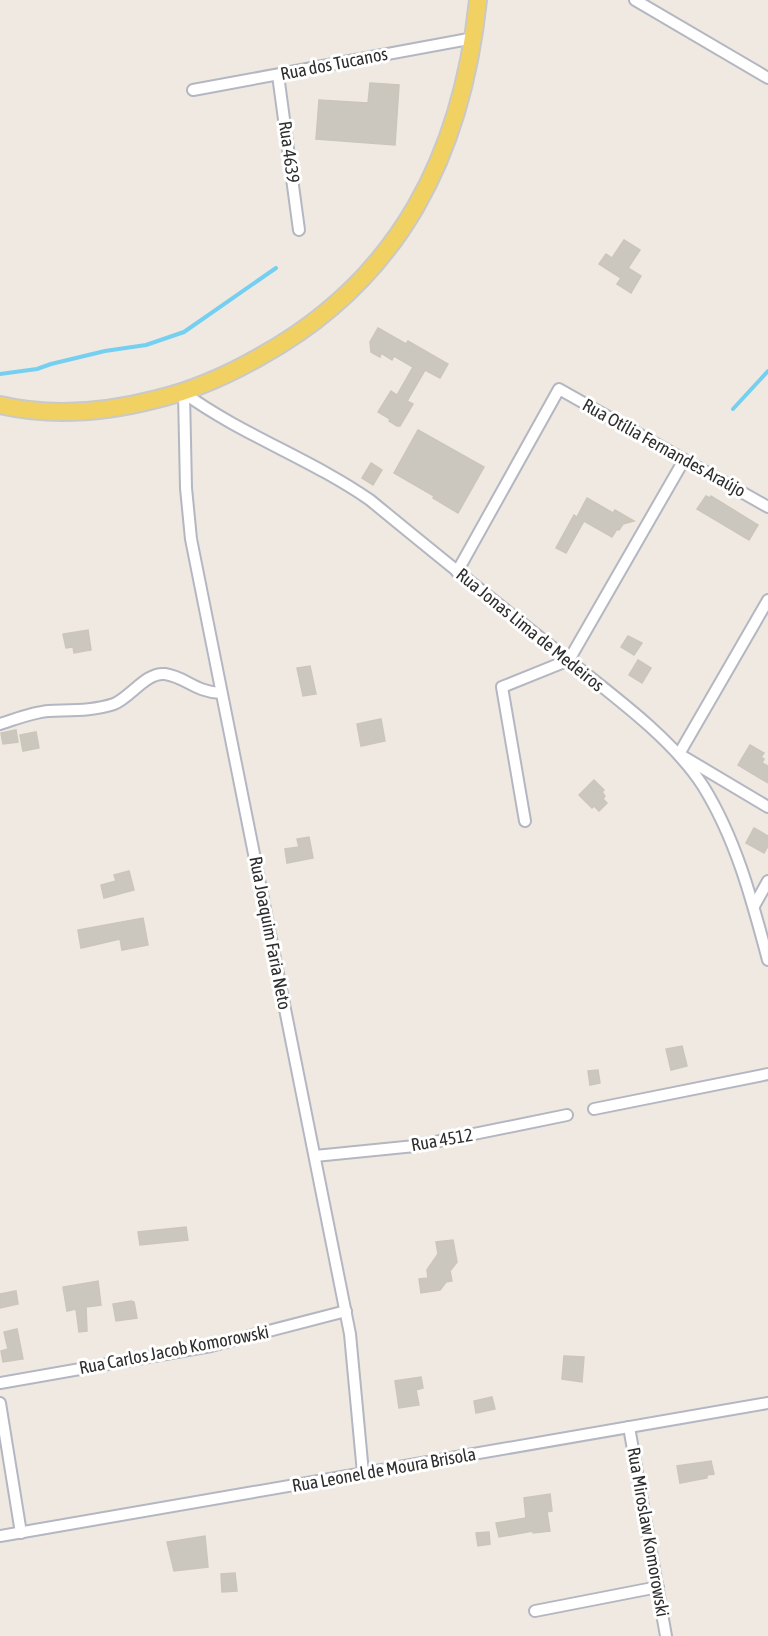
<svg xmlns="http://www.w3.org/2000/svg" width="768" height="1636" viewBox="0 0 768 1636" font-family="'Asap Condensed',sans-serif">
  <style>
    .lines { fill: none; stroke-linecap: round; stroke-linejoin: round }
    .stream { stroke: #75cff0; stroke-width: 4 }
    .building { fill: #cbc7bf; stroke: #cbc5ba; stroke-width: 1.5 }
    .street-casing { stroke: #b4b7c1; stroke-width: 14 }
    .primary-casing { stroke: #c9c9c9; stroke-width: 20 }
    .street { stroke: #fff; stroke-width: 10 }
    .primary { stroke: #f2d163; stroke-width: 16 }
    .labels { text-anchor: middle; stroke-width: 6; stroke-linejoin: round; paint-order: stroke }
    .street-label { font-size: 18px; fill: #2e2e2e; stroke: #fff }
  </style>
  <rect width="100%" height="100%" fill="#efe9e1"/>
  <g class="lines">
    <g class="stream">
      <path d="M0 374 37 369 51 364 105 351 146 345 184 332 276 268"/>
      <path d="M733 409 768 371"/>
    </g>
  </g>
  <g class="building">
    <path d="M370 83 399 85 395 145 316 139 319 100 368 103Z"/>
    <path d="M624 240 640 250 628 268 641 276 631 293 617 284 621 278 599 264 606 254 612 258Z"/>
    <path d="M378 328 406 344 408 341 448 364 440 378 425 370 407 401 413 404 400 426H397L389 421 390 419 378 412 391 391 397 395 413 367 394 356 392 360 381 353 380 357 371 352 370 342Z"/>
    <path d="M418 430 484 467 458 513 433 498 434 496 394 473Z"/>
    <path d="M371 463 382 470 373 485 362 478Z"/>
    <path d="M706 496 710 498 711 496 758 525 749 540 697 509Z"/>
    <path d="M587 498 613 513 615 510 634 521 623 524 619 530 617 529 612 537 584 521 566 553 556 548 574 515 577 517Z"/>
    <path d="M88 630 91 650 74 653 73 647 66 648 63 634Z"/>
    <path d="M628 636 642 643 634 655 621 647Z"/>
    <path d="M638 660 651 668 642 683 629 675Z"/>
    <path d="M310 666 316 694 303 696 297 668Z"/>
    <path d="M381 719 385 741 361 746 357 724Z"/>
    <path d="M16 730 18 742 3 744 1 733Z"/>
    <path d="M36 732 39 748 23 751 20 735Z"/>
    <path d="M750 745 764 753 761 757 764 759 762 763 768 766V783L738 765Z"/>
    <path d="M594 780 604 790 602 792 605 796 603 799 607 803 599 811 594 806 592 808 579 795Z"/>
    <path d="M754 828 768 836V846L764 853 746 843Z"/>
    <path d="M309 837 313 858 287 863 285 849 299 847 297 839Z"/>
    <path d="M129 871 134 890 104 898 101 885 116 881 114 875Z"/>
    <path d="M143 918 148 945 122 950 120 939 81 948 78 930Z"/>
    <path d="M682 1046 687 1066 671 1070 666 1049Z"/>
    <path d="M598 1070 600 1083 590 1085 588 1071Z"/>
    <path d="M186 1227 188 1240 140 1245 138 1232Z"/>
    <path d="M453 1240 457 1262 450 1271 452 1281 446 1282 440 1290 421 1293 419 1279 428 1278 427 1270 438 1254 436 1242Z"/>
    <path d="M98 1281 101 1305 86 1307 87 1331 79 1332 76 1309 67 1311 63 1287Z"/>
    <path d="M16 1291 18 1304 0 1308V1294Z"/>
    <path d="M131 1301 134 1302 137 1318 116 1321 113 1304Z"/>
    <path d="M17 1329 23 1359 3 1362 1 1351 8 1349 4 1332Z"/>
    <path d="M564 1356 584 1357 582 1382 562 1379Z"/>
    <path d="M421 1377 423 1388 416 1390 419 1405 399 1408 395 1381Z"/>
    <path d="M492 1397 495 1409 476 1413 474 1401Z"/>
    <path d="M711 1461 714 1474 707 1475V1478L680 1483 677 1466Z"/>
    <path d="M550 1494 552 1511 547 1512 550 1531 533 1533V1531L499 1537 496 1523 526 1518 524 1498Z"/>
    <path d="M489 1532 490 1544 478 1546 476 1533Z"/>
    <path d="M205 1536 208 1567 174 1571 167 1542Z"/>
    <path d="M235 1573 237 1591 222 1592 221 1574Z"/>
  </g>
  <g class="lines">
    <defs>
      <g id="street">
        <path d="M635 0 768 78"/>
        <path d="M278 75 299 230"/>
        <path d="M193 90 474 38"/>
        <path d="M184 393 186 488 191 539 350 1334 363 1473"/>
        <path d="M184 393C242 435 311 459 370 500 432 551 494 601 557 651 604 689 671 736 703 786 736 839 752 900 768 960"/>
        <path d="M457 572 559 389 768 507"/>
        <path d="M768 600 679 754 768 807"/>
        <path d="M0 724C16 719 33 712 49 711 71 710 93 711 114 704 131 697 146 672 165 674 186 677 195 692 221 693"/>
        <path d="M525 821 502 687 569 660 684 460"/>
        <path d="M754 906 768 881"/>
        <path d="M594 1109 768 1074"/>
        <path d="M315 1156 415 1146 567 1115"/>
        <path d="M0 1383 211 1346 346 1311"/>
        <path d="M0 1403 21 1533"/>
        <path d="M629 1427 666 1636"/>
        <path d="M0 1536 768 1403"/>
        <path d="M535 1611 658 1587"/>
      </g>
      <path id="primary" d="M0 405C51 417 107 412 157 399 195 390 228 375 261 356 400 279 462 154 478 0"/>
    </defs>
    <use href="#street" class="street-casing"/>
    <use href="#primary" class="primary-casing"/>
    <use href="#street" class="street"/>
    <use href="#primary" class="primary"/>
  </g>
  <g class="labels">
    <g class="street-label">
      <text transform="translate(334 64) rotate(-11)" y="6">Rua dos Tucanos</text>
      <text transform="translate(289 152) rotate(82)" y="6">Rua 4639</text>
      <text transform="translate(664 448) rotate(29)" y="6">Rua Otília Fernandes Araújo</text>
      <text transform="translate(530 630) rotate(39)" y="6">Rua Jonas Lima de Medeiros</text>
      <text transform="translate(270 933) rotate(79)" y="6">Rua Joaquim Faria Neto</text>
      <text transform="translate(442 1140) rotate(-10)" y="6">Rua 4512</text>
      <text transform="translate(174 1350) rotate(-11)" y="6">Rua Carlos Jacob Komorowski</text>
      <text transform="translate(384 1470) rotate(-10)" y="6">Rua Leonel de Moura Brisola</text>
      <text transform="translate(648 1532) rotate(80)" y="6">Rua Miroslaw Komorowski</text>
    </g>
  </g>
</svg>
